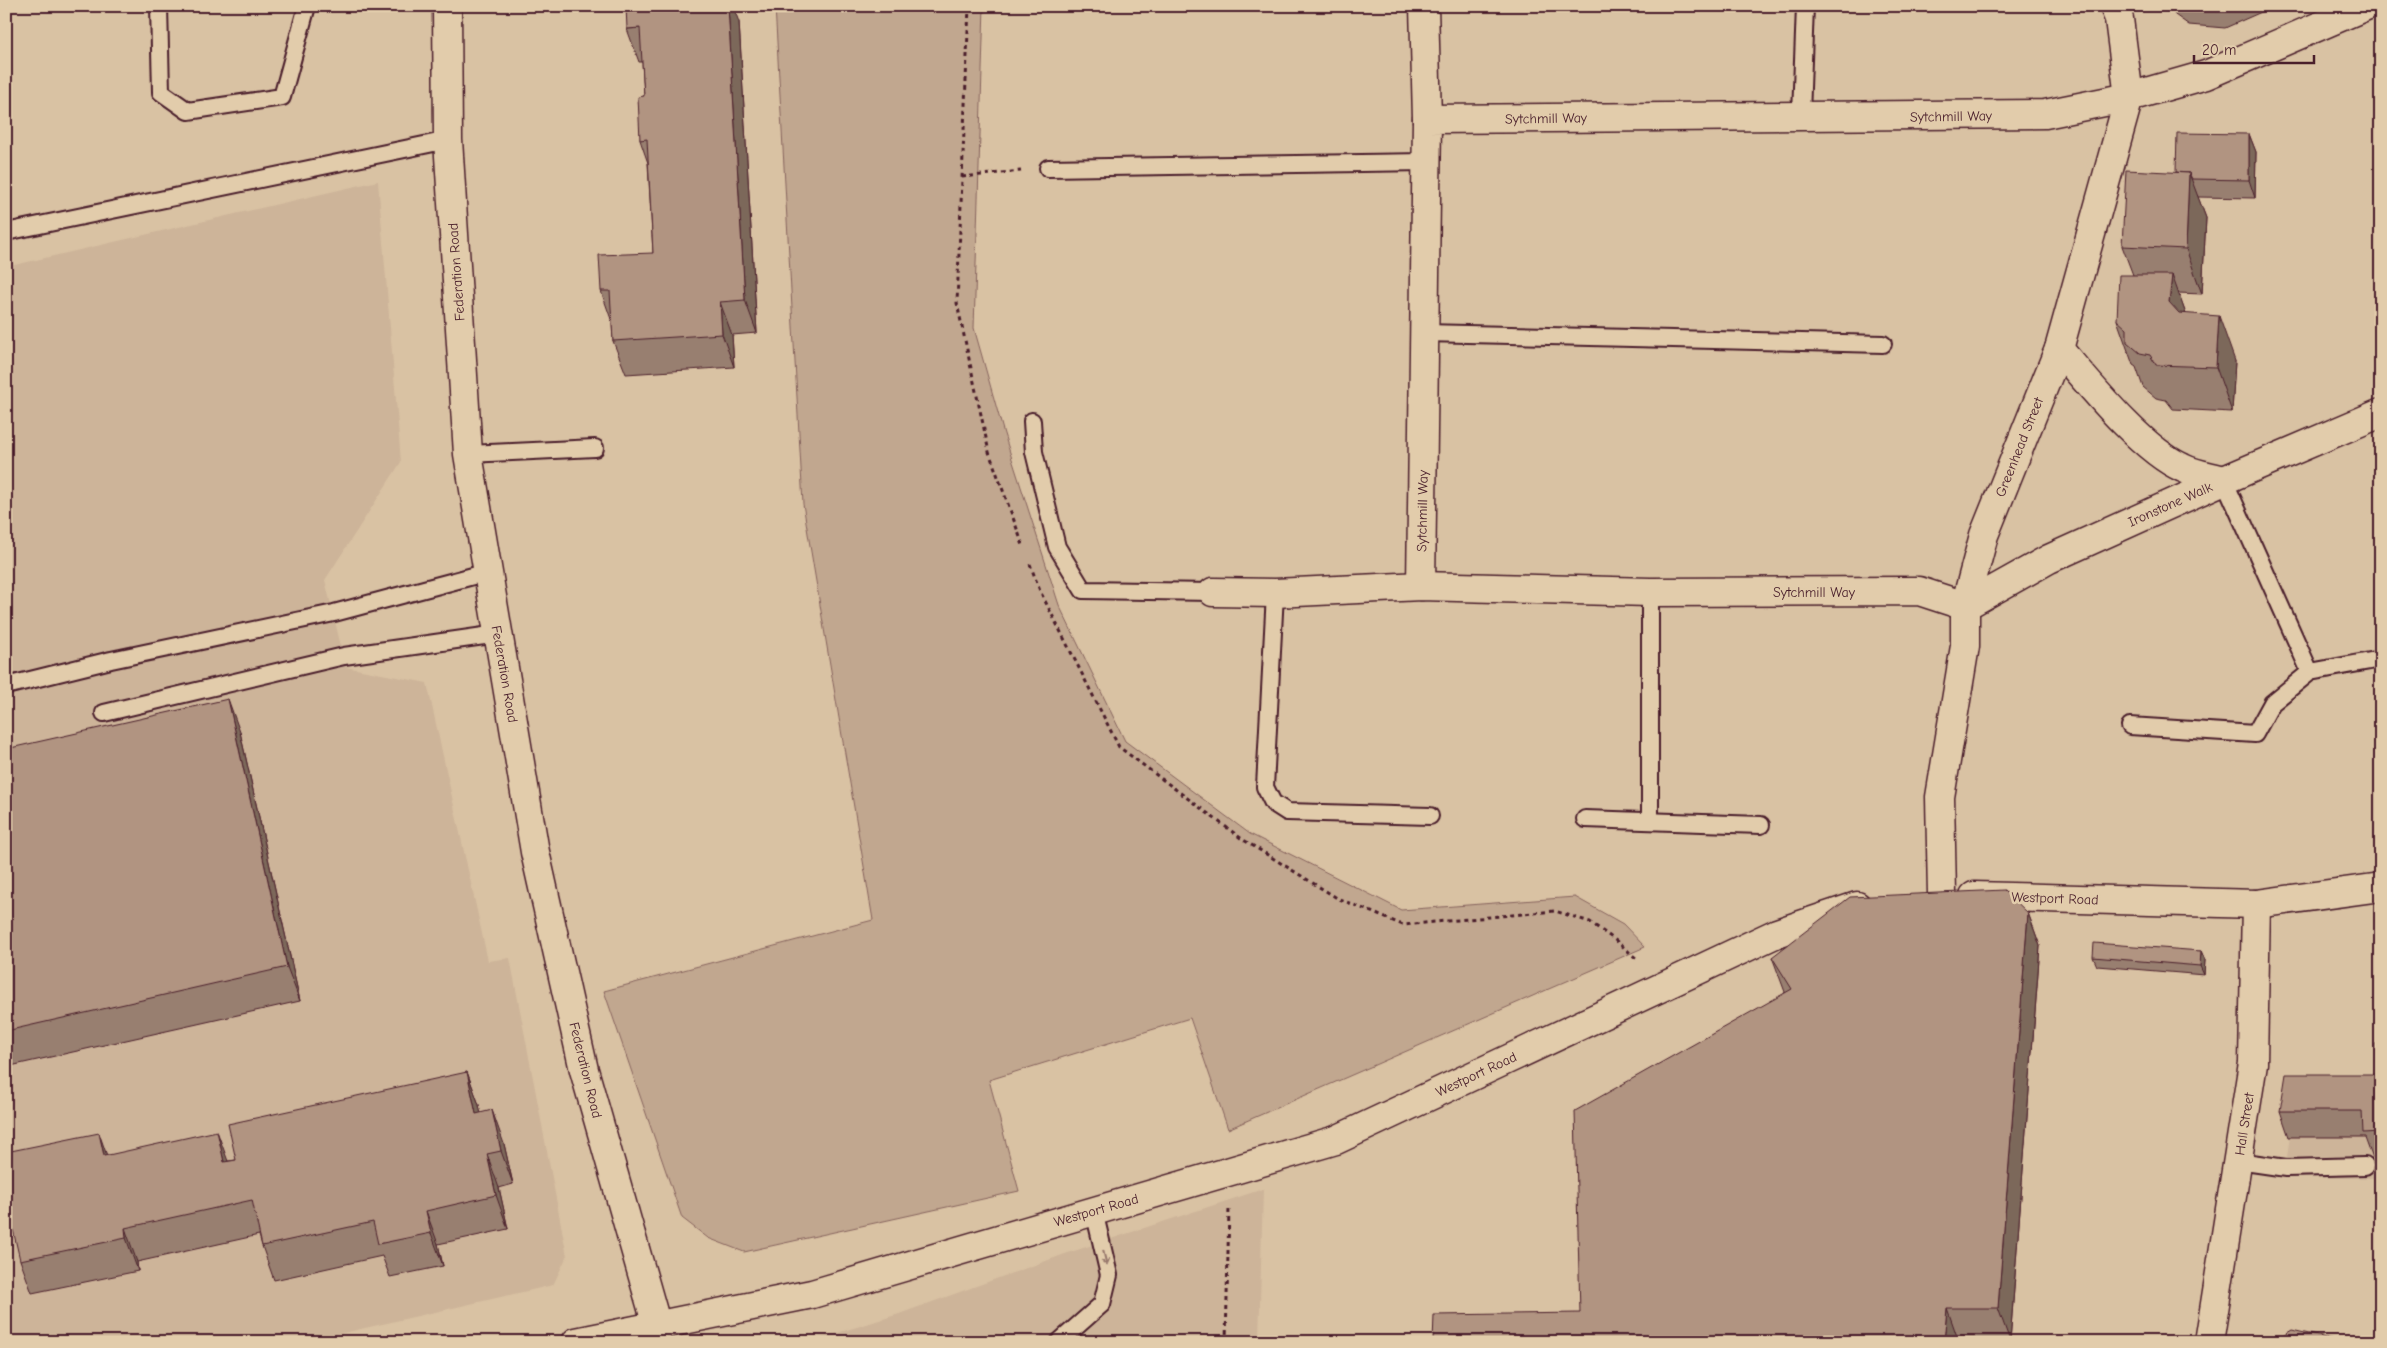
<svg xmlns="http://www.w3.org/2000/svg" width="2387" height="1348" viewBox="0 0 2387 1348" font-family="'Comic Neue',sans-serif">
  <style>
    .built { fill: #cdb499 }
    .green { fill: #c1a78f; stroke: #86635d }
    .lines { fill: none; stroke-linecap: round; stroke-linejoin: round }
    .lane-casing { stroke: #4a1f2b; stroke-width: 20 }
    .street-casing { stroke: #4a1f2b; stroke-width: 31 }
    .secondary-casing { stroke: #4a1f2b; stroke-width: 31 }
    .path { stroke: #4a1f2b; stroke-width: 3; stroke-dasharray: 4 4; stroke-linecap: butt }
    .lane { stroke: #e2ccab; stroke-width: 16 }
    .street { stroke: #e2ccab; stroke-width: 28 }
    .secondary { stroke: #e2ccab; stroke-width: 28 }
    .wall { fill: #987f6f; stroke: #4a1f2b }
    .shaded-wall { fill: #7c685a; stroke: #4a1f2b }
    .building { fill: #b19481; stroke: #4a1f2b }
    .oneway { stroke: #96766b }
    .labels { text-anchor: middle; stroke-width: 5; stroke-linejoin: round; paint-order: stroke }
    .street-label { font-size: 14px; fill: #4a1f2b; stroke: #e2ccab }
  </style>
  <rect width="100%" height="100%" fill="#d9c2a3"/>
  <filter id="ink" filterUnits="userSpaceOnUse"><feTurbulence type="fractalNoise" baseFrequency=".02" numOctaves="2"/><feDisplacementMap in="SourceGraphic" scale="10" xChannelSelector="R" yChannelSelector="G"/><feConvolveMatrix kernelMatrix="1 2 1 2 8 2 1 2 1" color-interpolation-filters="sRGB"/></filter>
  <g filter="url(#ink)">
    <g class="built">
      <path d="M378 181 401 462 325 580 346 667 427 683 488 961 510 958 567 1256 553 1285 304 1342H6V267Z"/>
      <path d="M2381 1079V1178H2284L2295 1101Z"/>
      <path d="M1263 1189 1259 1342H808L899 1314 1065 1254Z"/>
    </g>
    <path class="green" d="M775 6H984L974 328 1004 434 1059 605 1125 741 1250 834 1401 910 1575 897 1623 924 1645 947 1228 1129 1190 1018 989 1080 1019 1191 744 1252 708 1238 682 1218 604 991 873 920 803 504Z"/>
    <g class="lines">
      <defs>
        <g id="lane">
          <path d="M159 6 161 92 188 111 282 97 307 6"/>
          <path d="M1801 115 1805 6"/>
          <path d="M1048 168 1426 162"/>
          <path d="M6 232 448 140"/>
          <path d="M1424 333 1883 344"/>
          <path d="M1032 421 1034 452 1057 547 1083 590 1213 592"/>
          <path d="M468 454 595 448"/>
          <path d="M2224 480 2310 672 2381 659"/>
          <path d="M1275 593 1265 787 1273 803 1287 812 1430 816"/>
          <path d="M6 686 111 660 334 613 488 572"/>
          <path d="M104 713 344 656 498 634"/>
          <path d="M2130 726 2255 734 2272 703 2310 672"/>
          <path d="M1585 819 1761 825"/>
          <path d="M1650 821V592"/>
          <path d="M2238 1161 2286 1168 2365 1166"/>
          <path d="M1059 1342 1102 1304 1109 1275 1094 1211"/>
        </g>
        <g id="street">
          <path d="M447 6 448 140 468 454 535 852 584 1070 657 1326"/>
          <path d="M1424 6 1427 119"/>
          <path d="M2059 349C2089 384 2142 450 2183 468 2195 474 2210 476 2224 480"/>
          <path d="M1421 586 1427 119 2045 114 2129 97 2206 75 2366 6"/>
          <path d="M1213 592 1275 593 1421 586 1650 592 1919 591 1965 606"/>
          <path d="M1965 606 2049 559 2224 480 2381 413"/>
          <path d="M1942 895 1940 797 1965 646V606L1984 535 2059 349 2129 97 2119 19 2114 6"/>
          <path d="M2209 1342 2253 1063 2256 904"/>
        </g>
        <g id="secondary">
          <path d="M1974 896 2256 904 2381 887"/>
          <path d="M576 1342 812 1294 1336 1140 1777 933 1857 906"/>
        </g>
      </defs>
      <use href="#lane" class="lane-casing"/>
      <use href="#street" class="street-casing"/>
      <use href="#secondary" class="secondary-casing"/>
      <g class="path">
        <path d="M969 6 957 303 989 452 1024 548"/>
        <path d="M962 177 1021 171"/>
        <path d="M1030 564 1040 591 1119 747 1242 839 1337 898 1403 925 1555 911 1590 922 1619 943 1638 960"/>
        <path d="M1226 1342 1229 1207"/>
      </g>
      <use href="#lane" class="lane"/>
      <use href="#street" class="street"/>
      <use href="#secondary" class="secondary"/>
    </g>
    <g class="wall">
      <path d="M2168 6H2275L2225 28 2189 25 2175 15Z"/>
      <path d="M739 22 757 333 732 335 734 367 626 374 613 341 612 322 601 291 653 253 648 163 640 140 644 96 642 62H639L627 29Z"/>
      <path d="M2249 134 2256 152 2255 198 2198 197 2206 218 2202 294 2178 293 2186 314 2235 361 2232 412 2173 409 2166 400 2156 398 2143 387 2136 367 2133 365 2117 320 2133 275 2122 246 2176 172Z"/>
      <path d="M240 732 300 1001 6 1067V749Z"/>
      <path d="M2028 913 2040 946 2010 1341H1959L1580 1313 1785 992 1772 957Z"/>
      <path d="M2201 951 2205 960 2204 975 2097 966 2093 957Z"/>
      <path d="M2381 1043V1158L2373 1159 2365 1137H2289L2280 1111 2377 1074Z"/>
      <path d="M467 1072 479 1105 480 1113 504 1144 513 1184 499 1188 508 1229 438 1244 443 1266 390 1277 382 1256 274 1280 262 1246 259 1235 137 1262 138 1271 32 1293 20 1260 107 1155 228 1161 236 1160Z"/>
    </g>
    <g class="shaded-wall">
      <path d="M728 6H733L739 22 757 333 745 300Z"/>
      <path d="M2249 134 2256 152 2255 198 2249 180Z"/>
      <path d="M2189 173 2206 218 2202 294 2186 249Z"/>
      <path d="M2172 275 2188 320 2185 347 2169 302Z"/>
      <path d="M720 302 732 335 734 367 722 334Z"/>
      <path d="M2219 316 2235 361 2232 412 2216 367Z"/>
      <path d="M228 699 240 732 300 1001 287 967Z"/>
      <path d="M2028 913 2040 946 2010 1341 1998 1308Z"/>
      <path d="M2201 951 2205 960 2204 975 2200 966Z"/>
      <path d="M467 1072 479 1105 488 1147 476 1114Z"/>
      <path d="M492 1110 504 1144 513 1184 501 1151Z"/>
      <path d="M217 1131 229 1164 224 1162Z"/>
      <path d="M99 1133 111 1167 104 1156Z"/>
      <path d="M487 1154 499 1188 508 1229 496 1195Z"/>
      <path d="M426 1211 438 1244 443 1266 431 1233Z"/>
      <path d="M125 1228 137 1262 138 1271 126 1238Z"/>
      <path d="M1947 1308 1959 1342H1944Z"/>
    </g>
    <g class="building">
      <path d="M626 6H728L745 300 720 302 722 334 613 341 610 291H601L599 255 653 253 647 139 640 140 638 97 644 96 640 28 627 29Z"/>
      <path d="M2177 133 2249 134V180L2192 179 2189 173 2176 172Z"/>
      <path d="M2126 170 2189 173 2186 249 2122 246Z"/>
      <path d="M2119 275H2172L2169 302 2179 313 2219 316 2216 367 2156 365 2150 355 2140 353 2127 342V329L2117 320Z"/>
      <path d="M228 699 287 967 6 1031V749Z"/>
      <path d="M2004 890 2028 913 1998 1308H1947L1944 1342H1433L1434 1315 1580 1313 1575 1111 1792 989 1772 957 1850 897Z"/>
      <path d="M2094 943 2201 951 2200 966 2093 957Z"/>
      <path d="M2381 1043V1139L2380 1132 2363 1133 2362 1111H2280L2286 1074H2377L2375 1044Z"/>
      <path d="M467 1072 476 1114 492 1110 501 1151 487 1154 496 1195 426 1211 431 1233 378 1244 373 1222 262 1246 252 1200 125 1228 126 1238 20 1260 6 1199V1152L99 1133 104 1156 217 1131 224 1162 236 1160 228 1124Z"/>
      <path d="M2292 1330 2343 1342H2281L2282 1337 2287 1333Z"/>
    </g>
    <defs><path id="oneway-shaft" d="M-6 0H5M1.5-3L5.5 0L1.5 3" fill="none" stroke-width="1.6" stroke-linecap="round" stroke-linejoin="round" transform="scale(1.25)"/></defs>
    <use class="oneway" href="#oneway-shaft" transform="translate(1105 1258) rotate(76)"/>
  </g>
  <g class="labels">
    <g class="street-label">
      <text transform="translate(1951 116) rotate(-1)" y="5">Sytchmill Way</text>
      <text transform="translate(1546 118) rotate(-1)" y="5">Sytchmill Way</text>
      <text transform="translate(456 272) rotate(-94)" y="5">Federation Road</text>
      <text transform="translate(2019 447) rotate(-68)" y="5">Greenhead Street</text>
      <text transform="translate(2170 504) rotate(-24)" y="5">Ironstone Walk</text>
      <text transform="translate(1422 511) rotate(-89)" y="5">Sytchmill Way</text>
      <text x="1814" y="597">Sytchmill Way</text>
      <text transform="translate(505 674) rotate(80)" y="5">Federation Road</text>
      <text transform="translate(2055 898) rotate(2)" y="5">Westport Road</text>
      <text transform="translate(586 1070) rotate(76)" y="5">Federation Road</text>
      <text transform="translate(1476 1074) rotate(-25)" y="5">Westport Road</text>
      <text transform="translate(2244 1124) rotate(-81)" y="5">Hall Street</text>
      <text transform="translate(1096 1210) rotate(-16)" y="5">Westport Road</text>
    </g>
  </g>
  <rect width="2387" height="1348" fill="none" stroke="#e2ccab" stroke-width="25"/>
  <rect x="12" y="12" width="2362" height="1323" fill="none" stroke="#4a1f2b" stroke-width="2" filter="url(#ink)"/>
  <path d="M2194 55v8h120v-8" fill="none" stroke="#4a1f2b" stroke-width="2.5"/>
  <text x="2202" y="55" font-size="15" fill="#4a1f2b" stroke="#e2ccab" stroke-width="4" paint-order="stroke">20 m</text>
</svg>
